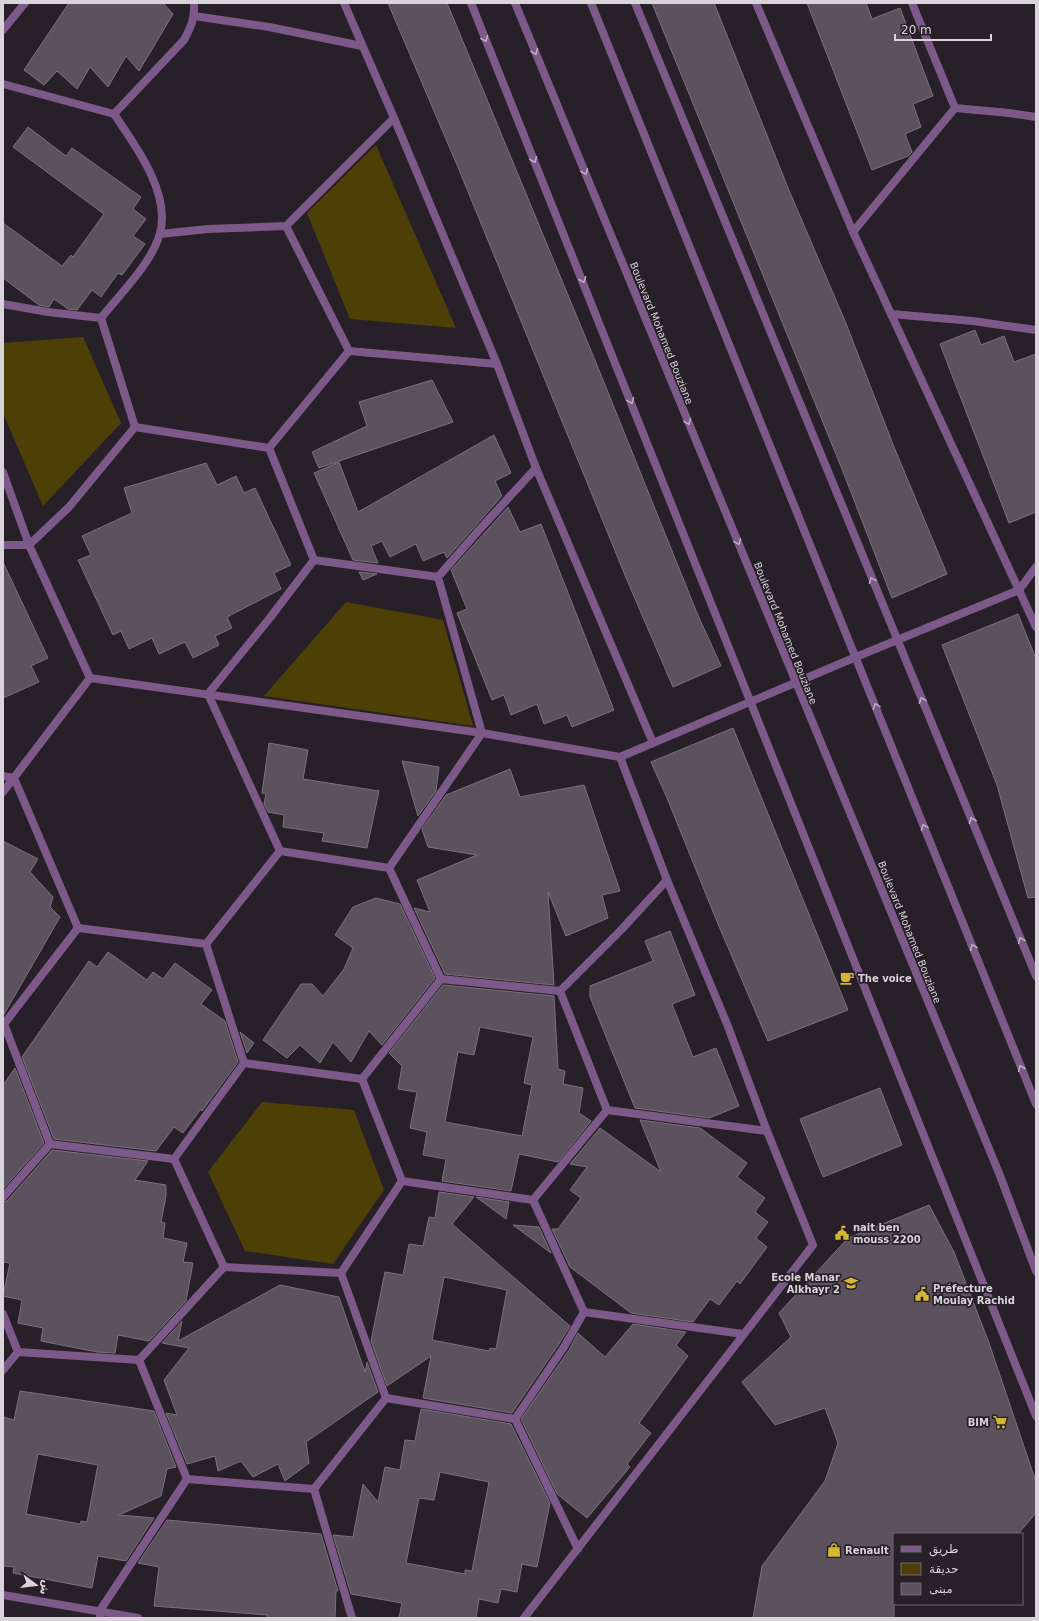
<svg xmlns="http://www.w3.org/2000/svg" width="1039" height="1621" viewBox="0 0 1039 1621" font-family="'DejaVu Sans',Vazirmatn,sans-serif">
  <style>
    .green { fill: #4d4006 }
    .building { fill: #5b525d; stroke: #7a717d; fill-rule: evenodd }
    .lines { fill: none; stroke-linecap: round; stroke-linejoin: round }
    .minor { stroke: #7c5988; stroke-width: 8 }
    .tertiary { stroke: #7c5988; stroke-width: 8 }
    .oneway { stroke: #bcafc1 }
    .labels { text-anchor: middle; stroke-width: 3.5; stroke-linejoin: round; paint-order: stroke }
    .street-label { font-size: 10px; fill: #d8d4da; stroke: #272029 }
    .poi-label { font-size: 10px; font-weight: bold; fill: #d8d4da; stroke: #272029; text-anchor: start }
  </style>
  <rect width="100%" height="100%" fill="#272029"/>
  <g class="green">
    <path d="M376 145 456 328 350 319 307 213Z"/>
    <path d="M83 337 121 423 43 506 3 413V343Z"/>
    <path d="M346 602 443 620 473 726 264 696Z"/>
    <path d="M262 1102 354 1110 384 1190 333 1264 245 1251 208 1172Z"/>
  </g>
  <g class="building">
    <path d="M69 3H163L173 14 139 71 126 56 108 87 90 67 77 89 57 71 44 85 24 70Z"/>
    <path d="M388 3H447L599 370 697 613 721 666 673 687 627 580 460 172Z"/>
    <path d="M652 3H714L788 188 845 321 894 447 947 574 892 598 842 469Z"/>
    <path d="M807 3H866L872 19 900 8 933 96 913 104 921 127 905 134 912 152 908 156 872 170Z"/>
    <path d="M28 127 66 156 72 148 141 197 133 209 146 219 133 236 145 244 122 275 118 273 101 297 92 290 77 310 68 309 54 299 49 307 39 305 3 278V223L62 266 71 255 73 257 104 214 13 147Z"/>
    <path d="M975 330 981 345 1004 336 1014 362 1036 354V512L1009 523 940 344Z"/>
    <path d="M432 380 453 422 319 468 312 452 367 426 359 402Z"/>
    <path d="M494 435 511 473 495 481 502 496 447 558 444 552 423 561 416 544 390 557 382 541 371 546 378 563 353 560 314 473 339 462 358 512Z"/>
    <path d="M206 463 217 485 236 476 244 493 255 488 291 565 274 573 281 589 227 617 232 628 215 636 219 645 193 658 185 642 159 654 152 638 129 649 121 631 113 635 78 560 91 555 82 536 132 513 124 488Z"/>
    <path d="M508 507 520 532 541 524 614 710 572 727 567 715 544 724 537 704 511 715 504 695 492 700 457 613 467 609 451 570Z"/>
    <path d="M3 562 48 658 31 666 39 682 3 698Z"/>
    <path d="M359 572 377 574 363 580Z"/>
    <path d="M1018 614 1036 659V897L1028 898 997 785 942 645Z"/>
    <path d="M733 728 848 1010 768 1041 718 924 667 798 651 762Z"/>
    <path d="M269 743 308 750 303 779 379 791 367 848 322 841 324 833 283 827 284 815 268 812 264 804 266 794 262 793Z"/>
    <path d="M402 761 439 767 436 791 418 816Z"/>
    <path d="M510 769 520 797 584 785 620 891 602 895 608 918 566 936 548 892 554 985 445 974 414 908 430 912 417 880 477 855 428 847 422 829 446 795Z"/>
    <path d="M3 841 38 859 30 872 53 897 50 907 60 917 3 1016Z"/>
    <path d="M376 898 400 904 435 978 382 1045 369 1031 351 1062 333 1042 320 1063 300 1045 287 1058 263 1040 301 984H312L323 996 344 969 353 948 335 935 353 907Z"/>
    <path d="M670 931 695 995 672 1004 693 1057 716 1048 739 1106 709 1118 635 1108 590 997V986L653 961 645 941Z"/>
    <path d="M108 952 147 980 153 972 163 979 175 963 212 990 201 1004 225 1021 238 1062 202 1111 201 1109 183 1133 174 1127 156 1151 54 1139 22 1057 89 961 97 967Z"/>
    <path d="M443 985 554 996 558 1069 565 1071 563 1084 583 1088 579 1113 591 1121 558 1162 519 1154 511 1191 442 1181 446 1159 423 1155 427 1132 410 1128 417 1092 398 1089 402 1066 389 1053ZM480 1027 533 1037 524 1083 532 1085 522 1136 445 1122 458 1052 474 1055Z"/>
    <path d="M240 1032 254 1043 247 1053Z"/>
    <path d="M15 1068 44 1143 3 1189V1085Z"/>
    <path d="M880 1088 902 1145 823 1177 800 1119Z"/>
    <path d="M640 1120 700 1128 747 1163 737 1177 765 1198 755 1212 768 1222 756 1238 767 1247 740 1284 737 1281 719 1305 710 1299 693 1322 631 1313 570 1267 552 1229H558L581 1198 570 1190 587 1167 570 1164 600 1128 661 1172Z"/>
    <path d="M52 1150 148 1161 135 1180 166 1185V1196L161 1222 165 1223 163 1238 187 1243 183 1262 193 1263 186 1301 149 1341 118 1335 115 1353 97 1352 41 1341 43 1328 18 1323 22 1300 3 1296 10 1263 3 1262V1202L7 1201Z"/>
    <path d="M439 1192 474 1197 452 1224 570 1326 559 1344 512 1413 423 1398 431 1356 387 1386 371 1341 385 1272 403 1275 409 1244 423 1246 429 1217 435 1218ZM444 1277 507 1290 496 1349 490 1348 489 1351 432 1340Z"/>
    <path d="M476 1197 509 1202 506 1219Z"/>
    <path d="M929 1205 954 1252 989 1343 1036 1482V1513L1018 1534H894V1618H753L762 1566 825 1481 838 1443 825 1408 775 1425 742 1382 791 1337 779 1313 848 1238Z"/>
    <path d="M513 1225 539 1227 551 1253Z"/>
    <path d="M280 1285 339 1297 365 1372 367 1362 378 1392 306 1442 309 1463 285 1481 278 1464 253 1477 241 1461 218 1471 215 1456 187 1464 166 1413 177 1415 164 1380 189 1348 162 1343 182 1321 178 1341Z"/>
    <path d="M633 1324 686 1332 676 1345 688 1356 639 1423 651 1433 627 1464 630 1467 587 1518 557 1494 521 1419 569 1350 578 1333 605 1357Z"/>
    <path d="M20 1391 154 1411 176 1467 167 1469 161 1496 119 1515 154 1518 126 1561 98 1556 92 1588 13 1573 14 1567 3 1566V1417L14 1420ZM38 1454 98 1465 87 1522 81 1521 80 1524 26 1514Z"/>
    <path d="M421 1409 511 1424 550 1503 537 1567 522 1564 517 1592 501 1589 498 1603 479 1599 476 1618H399L402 1603 351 1594 333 1535 353 1537 363 1484 378 1502 385 1467 400 1470 405 1440 415 1441ZM440 1472 489 1482 472 1571 465 1570V1574L406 1563 419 1498 434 1500Z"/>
    <path d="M167 1520 321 1534 338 1591H336L335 1618H267V1615L154 1606 159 1567 138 1563Z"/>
  </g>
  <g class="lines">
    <g class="minor">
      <path d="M344 3 394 118 497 364 536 468 653 743"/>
      <path d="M471 3 1036 1416"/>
      <path d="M635 3 1036 976"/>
      <path d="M756 3 853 232 1036 627"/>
      <path d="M912 3 955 108 1009 113 1036 117"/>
      <path d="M194 16 269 27 362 46"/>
      <path d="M3 30 25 3"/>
      <path d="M3 84 114 114C135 145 171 193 160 233 152 263 121 293 101 318"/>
      <path d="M114 114 184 40C191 27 195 18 194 3"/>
      <path d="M286 226 349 351"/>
      <path d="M853 232 955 108"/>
      <path d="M160 234 208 229 286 226 394 118"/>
      <path d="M3 304 48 312 101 318"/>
      <path d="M891 314 973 321 1036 330"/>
      <path d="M101 318 135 427"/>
      <path d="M349 351 497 364"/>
      <path d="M135 427 269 448"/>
      <path d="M269 448 349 351"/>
      <path d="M269 448 314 560"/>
      <path d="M3 472 29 545 90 678"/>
      <path d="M3 545H29L69 507 135 427"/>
      <path d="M314 560 438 577"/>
      <path d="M90 678 482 733 620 757 856 657 1019 590 1036 567"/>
      <path d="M3 776 14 778 78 928"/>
      <path d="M3 792 90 678"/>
      <path d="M280 851 208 694 269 619 314 560"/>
      <path d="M280 851 389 868"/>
      <path d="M389 868 482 733 438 577 479 530 536 468"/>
      <path d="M389 868 441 979"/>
      <path d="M78 928 206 944"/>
      <path d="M206 944 244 1063"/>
      <path d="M206 944 280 851"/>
      <path d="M441 979 560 991"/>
      <path d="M560 991 621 930 667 880"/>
      <path d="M560 991 607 1110"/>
      <path d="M4 1024 78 928"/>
      <path d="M244 1063 362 1079"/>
      <path d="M362 1079 441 979"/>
      <path d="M362 1079 402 1181"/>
      <path d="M607 1110 767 1131"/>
      <path d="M50 1144 174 1159 244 1063"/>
      <path d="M174 1159 224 1267"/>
      <path d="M402 1181 533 1200"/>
      <path d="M3 1197 50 1144 4 1024"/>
      <path d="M533 1200 607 1110"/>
      <path d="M224 1267 341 1273"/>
      <path d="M341 1273 386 1398"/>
      <path d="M341 1273 402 1181"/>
      <path d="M584 1312 743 1334"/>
      <path d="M3 1314 18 1352"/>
      <path d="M18 1352 139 1360"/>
      <path d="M139 1360 187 1479"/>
      <path d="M139 1360 224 1267"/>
      <path d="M3 1370 18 1352"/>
      <path d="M386 1398 515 1419"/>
      <path d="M515 1419 564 1347 584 1312 533 1200"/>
      <path d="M515 1419 578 1549"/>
      <path d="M187 1479 314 1489"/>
      <path d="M314 1489 352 1618"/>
      <path d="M314 1489 386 1398"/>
      <path d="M3 1595 138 1618"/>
      <path d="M101 1618 99 1612 187 1479"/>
      <path d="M524 1618 813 1245 767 1131 727 1024 667 880 620 757"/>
    </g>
    <g class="tertiary">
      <path d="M515 3 999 1173 1036 1271"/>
      <path d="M591 3 1036 1104"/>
    </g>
  </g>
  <defs><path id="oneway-chevron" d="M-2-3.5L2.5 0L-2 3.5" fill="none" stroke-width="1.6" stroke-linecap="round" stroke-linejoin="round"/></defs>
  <g class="oneway">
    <use href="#oneway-chevron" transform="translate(485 39) rotate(68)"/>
    <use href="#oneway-chevron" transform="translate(535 52) rotate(68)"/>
    <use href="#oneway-chevron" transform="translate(534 160) rotate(68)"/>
    <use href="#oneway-chevron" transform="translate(585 172) rotate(68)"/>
    <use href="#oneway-chevron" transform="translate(583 280) rotate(68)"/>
    <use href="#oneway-chevron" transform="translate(631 401) rotate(68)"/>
    <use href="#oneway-chevron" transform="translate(688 422) rotate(68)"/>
    <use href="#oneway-chevron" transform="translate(738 542) rotate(68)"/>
    <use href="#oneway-chevron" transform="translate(872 580) rotate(-112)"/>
    <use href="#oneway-chevron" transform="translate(922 700) rotate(-112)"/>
    <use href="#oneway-chevron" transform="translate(876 706) rotate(-111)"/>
    <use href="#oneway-chevron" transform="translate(972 820) rotate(-112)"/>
    <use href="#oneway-chevron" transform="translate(924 827) rotate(-112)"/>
    <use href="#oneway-chevron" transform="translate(1021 940) rotate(-112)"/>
    <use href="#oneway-chevron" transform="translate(973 947) rotate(-112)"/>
    <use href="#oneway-chevron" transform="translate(1021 1068) rotate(-112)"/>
  </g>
  <defs>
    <symbol id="cafe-bare" viewBox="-9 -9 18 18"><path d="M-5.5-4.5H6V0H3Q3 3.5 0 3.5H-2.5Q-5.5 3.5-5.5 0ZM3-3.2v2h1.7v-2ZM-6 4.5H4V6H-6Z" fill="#d5b534" stroke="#272029" stroke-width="2.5" paint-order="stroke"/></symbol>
    <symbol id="civic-bare" viewBox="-9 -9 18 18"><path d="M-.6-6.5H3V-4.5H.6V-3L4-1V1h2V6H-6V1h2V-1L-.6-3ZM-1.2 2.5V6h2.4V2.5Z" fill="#d5b534" stroke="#272029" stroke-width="2.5" paint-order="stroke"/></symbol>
    <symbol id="school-bare" viewBox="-9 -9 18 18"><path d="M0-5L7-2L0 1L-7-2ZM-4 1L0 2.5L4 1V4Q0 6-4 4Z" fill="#d5b534" stroke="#272029" stroke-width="2.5" paint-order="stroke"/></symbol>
    <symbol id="supermarket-bare" viewBox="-9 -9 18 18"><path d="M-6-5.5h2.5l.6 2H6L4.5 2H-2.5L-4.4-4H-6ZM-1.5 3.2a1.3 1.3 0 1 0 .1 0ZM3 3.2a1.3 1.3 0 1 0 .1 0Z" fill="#d5b534" stroke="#272029" stroke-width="2.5" paint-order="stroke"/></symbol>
    <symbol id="shop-bare" viewBox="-9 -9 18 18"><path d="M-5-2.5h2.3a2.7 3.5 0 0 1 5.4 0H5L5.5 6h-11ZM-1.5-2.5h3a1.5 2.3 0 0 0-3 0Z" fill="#d5b534" stroke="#272029" stroke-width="2.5" paint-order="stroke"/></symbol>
  </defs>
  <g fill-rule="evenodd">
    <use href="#cafe-bare" x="837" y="968" width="20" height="20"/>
    <use href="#civic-bare" x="832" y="1223" width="20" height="20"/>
    <use href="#school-bare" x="841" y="1273" width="20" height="20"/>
    <use href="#civic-bare" x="912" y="1284" width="20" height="20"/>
    <use href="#supermarket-bare" x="990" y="1412" width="20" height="20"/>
    <use href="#shop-bare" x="824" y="1540" width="20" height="20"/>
  </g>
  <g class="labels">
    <g class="street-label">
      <text transform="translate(662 333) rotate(68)" y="4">Boulevard Mohamed Bouziane</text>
      <text transform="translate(786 633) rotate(68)" y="4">Boulevard Mohamed Bouziane</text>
      <text transform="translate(910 932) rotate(68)" y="4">Boulevard Mohamed Bouziane</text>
    </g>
    <g class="poi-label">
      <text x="858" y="982">The voice</text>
      <text x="853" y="1231">nait ben<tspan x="853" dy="12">mouss 2200</tspan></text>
      <text x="840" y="1281" text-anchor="end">Ecole Manar<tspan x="840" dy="12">Alkhayr 2</tspan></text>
      <text x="933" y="1292">Préfecture<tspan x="933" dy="12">Moulay Rachid</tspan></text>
      <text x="989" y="1426" text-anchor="end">BIM</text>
      <text x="845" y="1554">Renault</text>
    </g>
  </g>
  <rect width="1039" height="1621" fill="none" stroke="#d8d4da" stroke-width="8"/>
  <rect x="893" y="1533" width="130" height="72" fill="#272029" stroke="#6e6870"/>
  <rect x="901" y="1546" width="20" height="6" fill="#7c5988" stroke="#6e6870"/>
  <text x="929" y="1553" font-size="12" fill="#d8d4da">طريق</text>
  <rect x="901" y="1563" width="20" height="12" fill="#4d4006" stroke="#6e6870"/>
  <text x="929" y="1573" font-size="12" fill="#d8d4da">حديقة</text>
  <rect x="901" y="1583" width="20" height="12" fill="#5b525d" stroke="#6e6870"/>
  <text x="929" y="1593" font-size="12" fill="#d8d4da">مبنى</text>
  <g transform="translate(36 1585) rotate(105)" stroke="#272029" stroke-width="3" paint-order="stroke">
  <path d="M0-3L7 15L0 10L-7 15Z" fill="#d8d4da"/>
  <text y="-6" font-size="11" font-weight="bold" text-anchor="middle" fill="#d8d4da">ش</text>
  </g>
  <path d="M895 34v6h96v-6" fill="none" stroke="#d8d4da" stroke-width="2"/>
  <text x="901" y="34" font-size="12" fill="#d8d4da" stroke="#272029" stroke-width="3" paint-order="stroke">20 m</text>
</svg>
